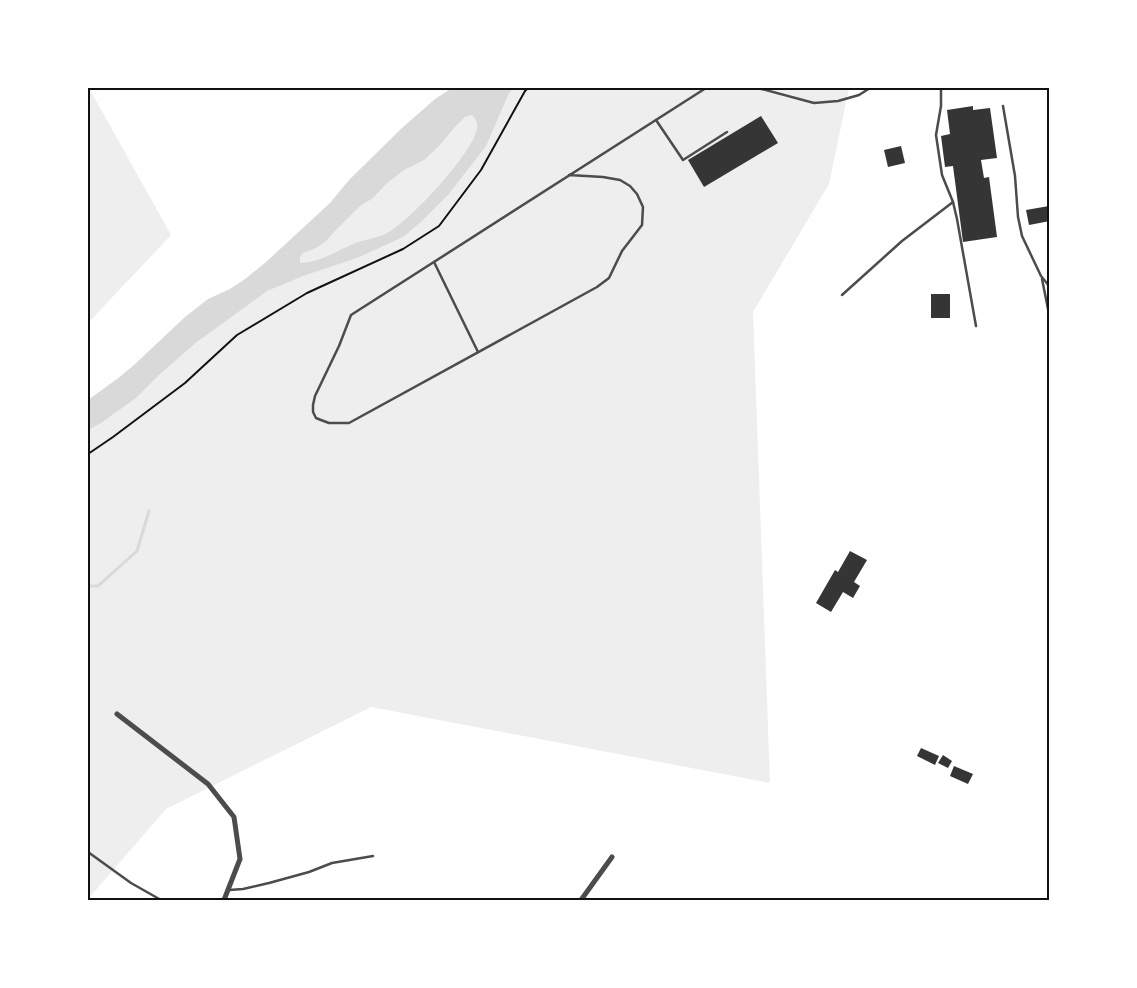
<svg xmlns="http://www.w3.org/2000/svg" width="1137" height="988" viewBox="0 0 1137 988" font-family="'Fira Sans Condensed',sans-serif">
  <style>
    .green { fill: #eee }
    .water { fill: #d9d9d9; fill-rule: evenodd }
    .lines { fill: none; stroke-linecap: round; stroke-linejoin: round }
    .stream { stroke: #d9d9d9; stroke-width: 3 }
    .building { fill: #353535 }
    .path { stroke: #111; stroke-width: 2 }
    .service { stroke: #4c4c4c; stroke-width: 2.5 }
    .minor { stroke: #4c4c4c; stroke-width: 5 }
    .neatline { fill: none; stroke: #111; stroke-width: 2 }
  </style>
  <rect width="100%" height="100%" fill="#fff"/>
  <g class="green">
    <path d="M88 88H89L171 235 88 323Z"/>
    <path d="M492 88H849L829 184 753 312 770 783 371 707 166 809 88 899V430C114 416 137 397 158 376Z"/>
  </g>
  <path class="water" d="M452 88H514L509 93 486 146 448 195 422 221 403 237 357 258 303 276 267 291 197 342 158 376 136 398 101 423 88 430V400L117 379 134 365 185 317 208 299 230 289 245 279 266 262 330 203 349 180 403 127 435 99ZM472 115C476 119 478 124 477 129 472 154 410 221 387 233 378 238 367 239 358 242 339 249 320 263 300 263V257L303 253 316 248 326 241 335 231 360 206 373 198 386 184 404 170 424 160 438 147 455 127 465 117Z"/>
  <g class="lines">
    <path class="stream" d="M88 586H98L137 551 149 511"/>
  </g>
  <g class="building">
    <path d="M973 106V110L990 108 997 158 981 160 984 178 989 177 997 237 963 242 953 166 945 167 941 136 950 134 947 110Z"/>
    <path d="M761 116 778 143 704 187 688 160Z"/>
    <path d="M901 146 905 163 888 167 884 150Z"/>
    <path d="M1049 206 1050 221 1029 225 1026 210Z"/>
    <rect x="931" y="294" width="19" height="24"/>
    <path d="M850 551 867 560 854 582 860 586 853 598 843 592 831 612 816 603 835 570 838 572Z"/>
    <path d="M921 748 939 756 935 765 917 756Z"/>
    <path d="M943 755 952 761 948 768 938 763Z"/>
    <path d="M954 766 973 774 968 784 950 776Z"/>
  </g>
  <g class="lines">
    <path class="path" d="M88 454 113 437 185 383 237 335 307 293 403 249 439 226 481 170 525 91 528 88"/>
    <g class="service">
      <path d="M758 88 814 103 838 101 859 95 870 88"/>
      <path d="M941 88V106L936 135 942 175 953 202 957 219 976 326"/>
      <path d="M1048 88 1050 93"/>
      <path d="M1003 106 1015 176 1018 217 1022 236 1041 276 1050 287"/>
      <path d="M656 120 683 160 727 132"/>
      <path d="M569 175 603 177 620 180 630 186 637 194 643 207 642 225 622 251 609 278 597 287 349 423H329L321 420 316 418 313 412V405L315 396 339 346 351 315 706 88"/>
      <path d="M434 262 478 352"/>
      <path d="M1042 279 1050 319"/>
      <path d="M842 295 902 241 953 202"/>
      <path d="M88 852 131 883 161 900"/>
      <path d="M229 890 243 889 269 883 309 872 332 863 373 856"/>
    </g>
    <g class="minor">
      <path d="M117 714 208 784 234 817 240 859 224 900"/>
      <path d="M581 900 612 857"/>
    </g>
  </g>
  <rect width="1137" height="988" fill="none" stroke="#ffffff" stroke-width="178"/>
  <rect x="89" y="89" width="959" height="810" class="neatline"/>
</svg>
